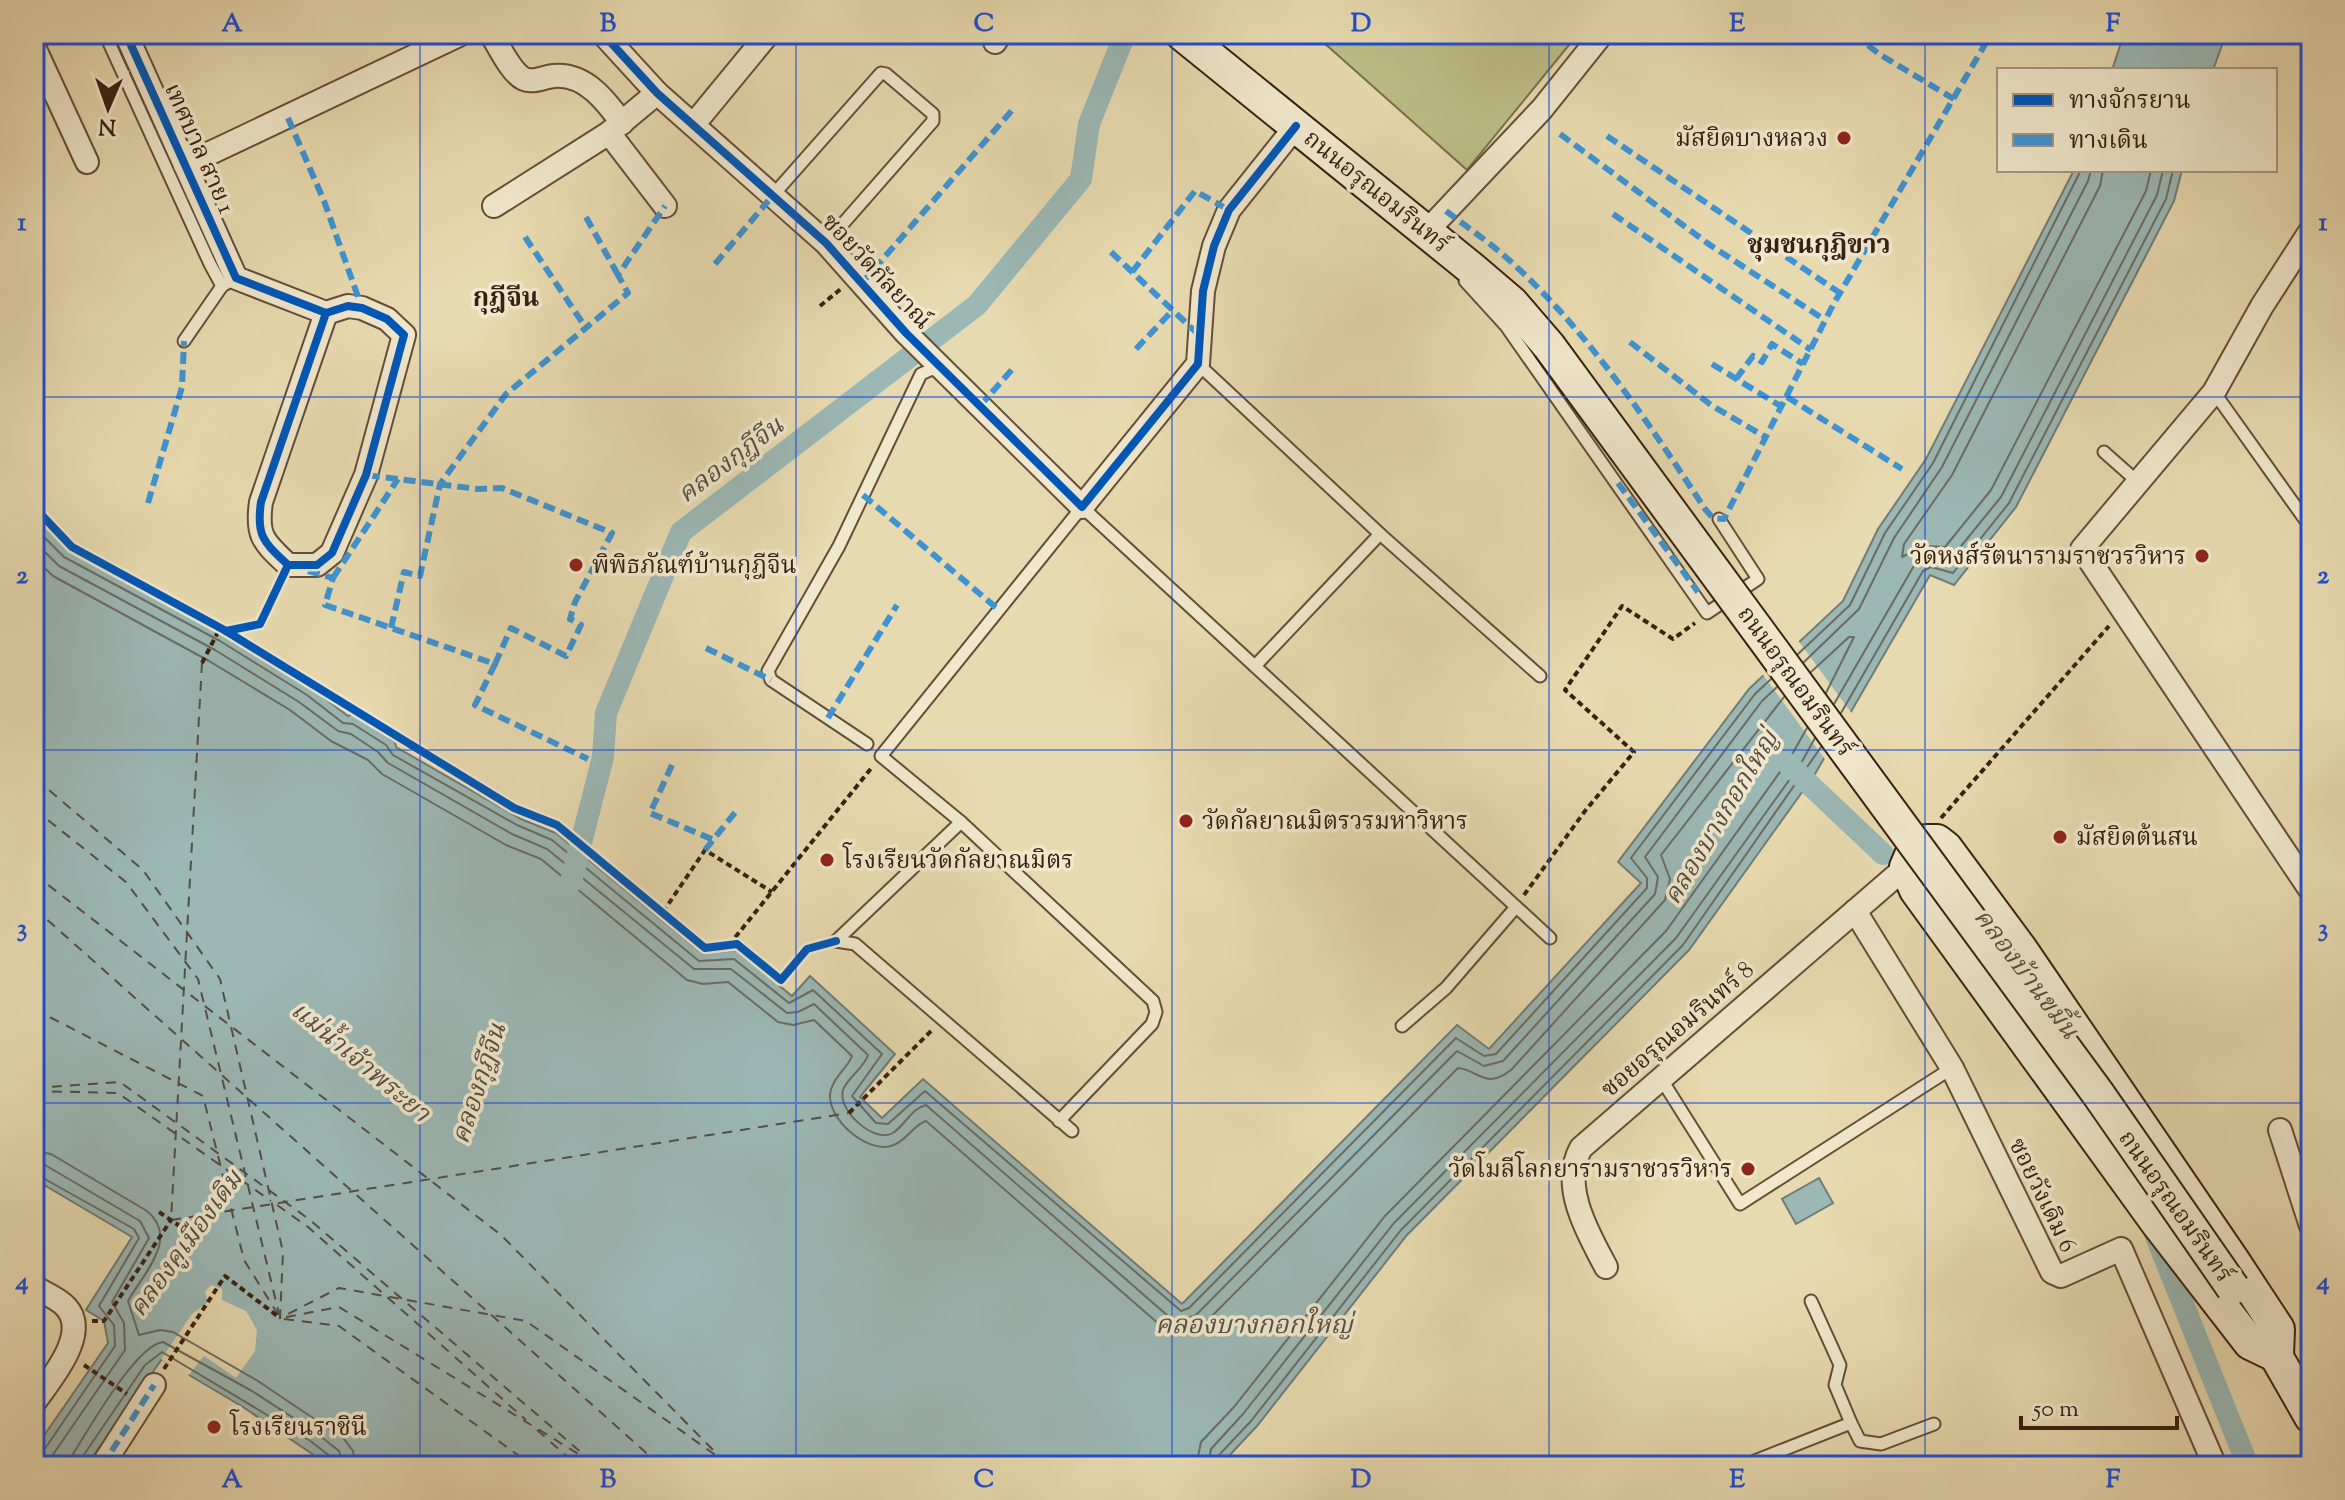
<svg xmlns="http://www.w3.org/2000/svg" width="2345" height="1500" viewBox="0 0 2345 1500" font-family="'Sorts Mill Goudy','Noto Serif Thai',serif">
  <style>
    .green { fill: #bcbe87; stroke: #7a6f4c; stroke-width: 2 }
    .water { fill: #9bb8b5; stroke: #737b73; stroke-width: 2 }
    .pier { fill: #e8dab0 }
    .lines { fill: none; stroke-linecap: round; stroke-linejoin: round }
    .shore { stroke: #6a6c62; stroke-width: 2 }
    .canal { stroke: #9bb8b5; stroke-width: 22 }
    .ferry { stroke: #564e42; stroke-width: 2; stroke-dasharray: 10 8; stroke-linecap: butt }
    .lane-casing { stroke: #644e38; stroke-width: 15 }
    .street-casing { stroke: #644e38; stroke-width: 26 }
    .secondary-casing { stroke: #382010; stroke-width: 36 }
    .path { stroke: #382010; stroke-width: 4; stroke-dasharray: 6 4; stroke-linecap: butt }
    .lane { stroke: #f0e7cc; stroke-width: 11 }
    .street { stroke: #f0e7cc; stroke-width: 22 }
    .secondary { stroke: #f0e7cc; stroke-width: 32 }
    .secondary-bridge-casing { stroke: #382010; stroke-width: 36; stroke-linecap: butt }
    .secondary-bridge { stroke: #f0e7cc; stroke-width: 32 }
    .quiet { stroke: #3e94d3; stroke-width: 6; stroke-dasharray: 12 6; stroke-linecap: butt }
    .cycleway-casing { stroke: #f0e7cc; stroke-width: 13 }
    .cycleway { stroke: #0057b8; stroke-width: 8 }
    .grid { fill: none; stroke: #1d4ed8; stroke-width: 2; stroke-opacity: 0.55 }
    .poi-dot { fill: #8f2418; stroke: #f0e7cc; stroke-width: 3 }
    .labels { text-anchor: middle; stroke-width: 7; stroke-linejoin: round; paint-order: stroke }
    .poi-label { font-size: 24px; fill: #382010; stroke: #f0e7cc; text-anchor: start }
    .street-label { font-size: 24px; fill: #382010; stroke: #f0e7cc }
    .neighbourhood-label { font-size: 26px; font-weight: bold; fill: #382010; stroke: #f0e7cc }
    .water-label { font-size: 26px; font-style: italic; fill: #564e42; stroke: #f0e7cc }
    .neatline { fill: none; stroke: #1d4ed8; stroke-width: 3 }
    .grid-label { font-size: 26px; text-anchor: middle; font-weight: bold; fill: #1d4ed8 }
  </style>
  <rect width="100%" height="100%" fill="#e8dab0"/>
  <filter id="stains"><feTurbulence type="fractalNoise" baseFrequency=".0025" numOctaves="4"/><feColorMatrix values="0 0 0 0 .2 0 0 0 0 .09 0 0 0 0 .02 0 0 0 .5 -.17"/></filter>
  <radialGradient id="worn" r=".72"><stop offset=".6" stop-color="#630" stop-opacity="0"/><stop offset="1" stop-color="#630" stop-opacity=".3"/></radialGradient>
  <path class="green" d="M1314 34H1578L1467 170Z"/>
  <g class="water">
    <path d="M2124 34H2226L2213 70H2112Z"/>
    <path d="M2074 170H2182L2174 201 2016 507 1954 585 1930 575 1815 774 1689 950 1407 1235 1257 1426 1226 1459V1466H330L243 1407 162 1359 86 1466H34V1450L108 1343 104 1321 86 1310 132 1237 34 1179V515L68 550 224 634 314 690 348 716 352 714 395 742 396 747 521 819 556 833 703 954 736 950 792 996 810 976 895 1054 860 1097 882 1118 923 1079 1182 1304 1457 1025 1489 1049 1641 883 1618 862 1749 689 1843 601 1878 529 1926 459Z"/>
    <path d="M1819 1178 1833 1203 1796 1224 1782 1199Z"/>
  </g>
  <g class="pier">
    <path d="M1797 639 1853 715 1827 762 1761 672Z"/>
    <path d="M211 1285 222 1289V1300L246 1311 257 1330 255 1351 236 1378 204 1356 188 1376 161 1359 192 1314 208 1302 205 1292Z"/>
  </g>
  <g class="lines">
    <g class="shore">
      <path d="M2103 170 2100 186 1952 475 1904 544 1902 557 1924 546 1945 547 1991 490 2146 191 2151 170"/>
      <path d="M34 527 64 557 220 641 307 695 343 723 353 724 386 745 393 755 517 825 552 840 699 961 734 959 789 1003 813 990 882 1054 852 1096 876 1123 888 1124 925 1091 1181 1311 1189 1308 1456 1038 1484 1056 1496 1054 1647 888V878L1631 858 1755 694 1771 679"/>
      <path d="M34 541 59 566 215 650 299 702 338 731 351 734 378 752 388 763 512 834 547 849 694 969H731L787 1013 798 1012 814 1004 868 1055C864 1068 848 1077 843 1090 837 1110 874 1144 893 1133 905 1125 912 1108 926 1105L1168 1316 1180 1321 1196 1315 1457 1051 1484 1066 1503 1061 1655 894 1658 877 1645 857 1762 701 1777 687"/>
      <path d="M34 558 53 576 209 661 290 710 331 741 368 760 382 774 506 845 541 859 687 980 703 984 728 982 778 1022 793 1025 814 1020 852 1056C847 1069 832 1078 830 1094 828 1119 866 1153 891 1146 906 1142 913 1125 926 1121L1160 1325 1179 1333 1203 1325 1458 1068C1479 1070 1486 1091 1512 1069L1665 900 1670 879 1661 855 1784 697"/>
      <path d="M1798 654 1850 605 1885 533 1933 463 2081 170"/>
      <path d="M1804 662 1859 609 1894 538 1942 467 2088 181 2091 170"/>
      <path d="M1811 672 1849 637H1854L1826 693"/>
      <path d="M1834 704 1915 564 1928 557 1949 561 2001 497 2157 195 2163 170"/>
      <path d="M1841 713 1923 571 1931 567 1953 573 2009 503 2166 199 2173 170"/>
      <path d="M34 1151 51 1154 147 1211C180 1238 143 1274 128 1301L139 1335 160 1330 173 1332 258 1381 344 1439 353 1451 356 1466"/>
      <path d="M34 1163 45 1165 140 1221 149 1238 112 1302 124 1323 125 1350 52 1456 34 1464"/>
      <path d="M34 1173 134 1229 139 1238 99 1306 114 1325 115 1346 44 1450 34 1454"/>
      <path d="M70 1466 73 1454C89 1429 136 1345 163 1342L252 1391 315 1432 339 1451 344 1466"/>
      <path d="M80 1466 81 1459 145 1365 162 1352 309 1440 331 1457 334 1466"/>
      <path d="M1196 1466 1201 1442 1234 1407 1385 1216 1666 931 1790 758 1807 728"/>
      <path d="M1208 1466 1211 1449 1243 1414 1394 1223 1676 938 1800 765 1815 738"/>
      <path d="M1218 1466 1219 1455 1251 1421 1401 1230 1683 945 1821 747"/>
    </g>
    <g class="canal">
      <path d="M1788 764 1883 854"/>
      <path d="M571 882 603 757 606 713 681 532 977 305 1081 179 1089 124 1125 34"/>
      <path d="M2155 1234 2248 1466"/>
    </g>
    <g class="ferry">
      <path d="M202 663 171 1220 849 1113"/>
      <path d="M34 781 43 785 143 870 220 979 283 1252 280 1318 339 1288 526 1321 731 1466"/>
      <path d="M34 809 126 882 198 979 279 1314"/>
      <path d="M34 874 501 1235 720 1457"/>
      <path d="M34 908 661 1466"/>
      <path d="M34 1009 203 1096 244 1260 279 1316"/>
      <path d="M34 1088 120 1082 310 1220 590 1460"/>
      <path d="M34 1091 118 1093 271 1201"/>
      <path d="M277 1205 308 1227 526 1420"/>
      <path d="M286 1317 339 1307 598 1466"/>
      <path d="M284 1319 339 1326 533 1466"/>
      <path d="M537 1430 578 1466"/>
    </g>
    <defs>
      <g id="lane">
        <path d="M105 34 210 264 222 286 236 278"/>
        <path d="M774 194 881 73 886 74 933 114V121L826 243"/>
        <path d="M1465 281 1506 326 1707 613 1758 579 1719 519"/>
        <path d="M184 341 222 286"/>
        <path d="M1198 364 1380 534 1540 676"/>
        <path d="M2214 392 2311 528"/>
        <path d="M2104 452 2139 483"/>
        <path d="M1255 666 1380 534"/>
        <path d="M867 744 771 680 768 671 839 546 921 374 939 366"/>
        <path d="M961 822 1153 1001 1156 1012 1152 1024 1059 1121"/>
        <path d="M1402 1026 1446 988 1516 907"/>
        <path d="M1660 1077 1740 1204 1952 1068"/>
        <path d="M1072 1131 855 944 836 941 961 822 881 756 1082 507 1550 938"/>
        <path d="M1811 1301 1840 1365 1835 1385 1851 1423"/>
        <path d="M1742 1466 1851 1423 1860 1441 1881 1444 1934 1424"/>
      </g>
      <g id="street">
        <path d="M126 34 236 278 326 313 348 306 362 308 387 319 404 335 366 475 332 553 317 565H288C264 542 256 537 261 502L326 313"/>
        <path d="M491 34C499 46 511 73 524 79 533 83 544 77 554 76 585 73 606 101 622 123"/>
        <path d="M603 34 657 93 826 243 906 333 1082 507 1198 364 1203 291 1214 246 1229 210 1296 126"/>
        <path d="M995 42 1000 34"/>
        <path d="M34 47 87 162"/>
        <path d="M694 124 768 34"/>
        <path d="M609 133 665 206"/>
        <path d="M185 165 461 34"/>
        <path d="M494 206 609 133 657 93"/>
        <path d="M2311 230 2262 306 2214 392 2082 549 2311 891"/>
        <path d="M1427 231 1542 109 1602 34"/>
        <path d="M1855 911 1952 1068 2052 1272 2061 1276 2121 1249 2215 1466"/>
        <path d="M2280 1130 2311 1226"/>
        <path d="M1606 1267C1588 1233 1560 1186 1581 1148L1906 867"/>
        <path d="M34 1287C44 1293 58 1298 66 1307 91 1334 49 1381 34 1403"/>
        <path d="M102 1466 154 1385"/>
      </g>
      <g id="secondary">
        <path d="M1182 34 1471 268 1512 303 1549 346"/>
        <path d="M1926 841H1937L1946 848 2020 948 2234 1262 2278 1329 2277 1356 2250 1343 2158 1224 1916 890 1906 867 1915 846Z"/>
        <path d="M2267 1340 2311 1417"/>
      </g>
    </defs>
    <use href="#lane" class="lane-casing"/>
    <use href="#street" class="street-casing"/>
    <use href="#secondary" class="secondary-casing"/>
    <g class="path">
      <path d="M820 306 842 288"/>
      <path d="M202 663 220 628"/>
      <path d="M1941 818 2109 626"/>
      <path d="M1524 895 1585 811 1634 752 1565 690 1622 606 1673 639 1695 623"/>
      <path d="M663 912 705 850 772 892"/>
      <path d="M729 945 873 766"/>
      <path d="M849 1113 932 1030"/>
      <path d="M159 1212 184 1229"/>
      <path d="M92 1321H104L171 1220"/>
      <path d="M84 1365 127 1394"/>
      <path d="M164 1369 225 1276 280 1318"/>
    </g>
    <use href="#lane" class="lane"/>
    <use href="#street" class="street"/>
    <use href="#secondary" class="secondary"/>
    <defs>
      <path id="secondary-bridge" d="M1549 346 2099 1095 2233 1288"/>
    </defs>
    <use href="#secondary-bridge" class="secondary-bridge-casing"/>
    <use href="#secondary-bridge" class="secondary-bridge"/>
    <g class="quiet">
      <path d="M1854 34 1879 54 1954 99"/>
      <path d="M288 118 324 201 362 308"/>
      <path d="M1560 134 1710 245 1825 320"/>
      <path d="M1607 136 1840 293"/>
      <path d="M1446 211C1467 227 1489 242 1509 260 1587 330 1648 422 1705 509L1713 518 1724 519 1833 305 1991 34"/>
      <path d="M1613 214 1811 350"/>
      <path d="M586 217 618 275"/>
      <path d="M525 237 586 328"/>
      <path d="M1111 252 1200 336"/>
      <path d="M715 264 774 194"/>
      <path d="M1132 272 1195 191 1229 210"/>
      <path d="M862 283 1014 108"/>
      <path d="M1630 342 1711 405 1767 438"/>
      <path d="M1136 349 1173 310"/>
      <path d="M1712 364 1782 407"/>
      <path d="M1736 379 1753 356 1762 362 1772 344 1803 364"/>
      <path d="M1787 397 1902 469"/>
      <path d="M980 406 1015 366"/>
      <path d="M1618 483 1698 592"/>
      <path d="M863 495 999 610"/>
      <path d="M148 503 182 387 184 341"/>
      <path d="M308 571 333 578 325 605 495 664 511 628 566 656 581 625 570 619 575 602 612 533 502 488 478 489 366 475"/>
      <path d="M333 578 398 479"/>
      <path d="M391 628 404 572 420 576 440 484 506 394 628 293 618 275 665 206"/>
      <path d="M706 648 771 680"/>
      <path d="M495 664 475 705 588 759"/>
      <path d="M828 718 897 605"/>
      <path d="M672 765 650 813 714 840"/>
      <path d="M705 850 737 810"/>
      <path d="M102 1466 154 1385"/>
    </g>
    <defs>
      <g id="cycleway">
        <path d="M126 34 236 278 326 313 348 306 362 308 387 319 404 335 366 475 332 553 317 565H288C264 542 256 537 261 502L326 313"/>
        <path d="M603 34 657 93 826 243 906 333 1082 507 1198 364 1203 291 1214 246 1229 210 1296 126"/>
        <path d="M34 507 72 547 226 631 514 808 557 825 705 948 737 944 781 980 807 949 836 941"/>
        <path d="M226 631 260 624 288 565"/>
      </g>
    </defs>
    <use href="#cycleway" class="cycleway-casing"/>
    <use href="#cycleway" class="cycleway"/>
  </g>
  <path class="grid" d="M420 34V1466M796 34V1466M1172 34V1466M1549 34V1466M1925 34V1466M34 397H2311M34 750H2311M34 1103H2311"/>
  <g class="poi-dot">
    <circle cx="1844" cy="138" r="8"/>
    <circle cx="2202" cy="556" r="8"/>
    <circle cx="576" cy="565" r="8"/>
    <circle cx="1186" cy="821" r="8"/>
    <circle cx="2060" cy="837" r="8"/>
    <circle cx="827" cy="860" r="8"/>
    <circle cx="1748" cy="1169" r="8"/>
    <circle cx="214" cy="1427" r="8"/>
  </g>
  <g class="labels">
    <g class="poi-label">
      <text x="1828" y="146" text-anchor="end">มัสยิดบางหลวง</text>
      <text x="2186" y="564" text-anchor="end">วัดหงส์รัตนารามราชวรวิหาร</text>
      <text x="592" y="573">พิพิธภัณฑ์บ้านกุฎีจีน</text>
      <text x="1202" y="829">วัดกัลยาณมิตรวรมหาวิหาร</text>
      <text x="2076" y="845">มัสยิดต้นสน</text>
      <text x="843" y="868">โรงเรียนวัดกัลยาณมิตร</text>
      <text x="1732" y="1177" text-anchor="end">วัดโมลีโลกยารามราชวรวิหาร</text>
      <text x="230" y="1435">โรงเรียนราชินี</text>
    </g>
    <g class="street-label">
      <text transform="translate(200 148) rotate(66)" y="8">เทศบาล สาย 1</text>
      <text transform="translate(1377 191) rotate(39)" y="8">ถนนอรุณอมรินทร์</text>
      <text transform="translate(877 271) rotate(47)" y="8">ซอยวัดกัลยาณ์</text>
      <text transform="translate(1796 681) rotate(54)" y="8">ถนนอรุณอมรินทร์</text>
      <text transform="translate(1677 1029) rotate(-41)" y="8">ซอยอรุณอมรินทร์ 8</text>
      <text transform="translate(2043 1195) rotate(64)" y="8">ซอยวังเดิม 6</text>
      <text transform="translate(2176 1206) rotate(55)" y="8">ถนนอรุณอมรินทร์</text>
    </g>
    <g class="neighbourhood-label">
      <text x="1819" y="253">ชุมชนกุฎิขาว</text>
      <text x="506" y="306">กุฎีจีน</text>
    </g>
    <g class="water-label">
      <text transform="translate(730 459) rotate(-37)" y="9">คลองกุฎีจีน</text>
      <text transform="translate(1720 817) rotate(-59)" y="9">คลองบางกอกใหญ่</text>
      <text transform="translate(2027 973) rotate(53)" y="9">คลองบ้านขมิ้น</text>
      <text transform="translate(361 1061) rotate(40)" y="9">แม่น้ำเจ้าพระยา</text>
      <text transform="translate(478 1083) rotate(-72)" y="9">คลองกุฎีจีน</text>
      <text transform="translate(185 1243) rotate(-54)" y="9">คลองคูเมืองเดิม</text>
      <text x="1254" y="1333">คลองบางกอกใหญ่</text>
    </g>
  </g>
  <rect width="2345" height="1500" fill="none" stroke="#e8dab0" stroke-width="88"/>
  <rect x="1997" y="68" width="280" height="104" fill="#f0e7cc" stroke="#a69781" stroke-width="2"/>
  <rect x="2013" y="94" width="40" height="12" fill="#0057b8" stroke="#a69781" stroke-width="2"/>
  <text x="2069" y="108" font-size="24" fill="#382010">ทางจักรยาน</text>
  <rect x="2013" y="134" width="40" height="12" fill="#3e94d3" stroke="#a69781" stroke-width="2"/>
  <text x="2069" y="148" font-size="24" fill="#382010">ทางเดิน</text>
  <g transform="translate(108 108) rotate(182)" stroke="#f0e7cc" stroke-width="6" paint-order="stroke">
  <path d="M0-6L14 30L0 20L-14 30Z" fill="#382010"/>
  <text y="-12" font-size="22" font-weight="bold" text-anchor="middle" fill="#382010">N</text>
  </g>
  <path d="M2021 1416v12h156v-12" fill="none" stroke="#382010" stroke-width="4"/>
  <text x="2033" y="1416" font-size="24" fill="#382010" stroke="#f0e7cc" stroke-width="6" paint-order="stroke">50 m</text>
  <rect x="44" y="44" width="2257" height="1412" class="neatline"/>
  <g class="grid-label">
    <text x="232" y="31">A</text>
    <text x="608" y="31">B</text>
    <text x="984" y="31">C</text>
    <text x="1361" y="31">D</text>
    <text x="1737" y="31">E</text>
    <text x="2113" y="31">F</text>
    <text x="22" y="230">1</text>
    <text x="2323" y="230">1</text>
    <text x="22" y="583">2</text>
    <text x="2323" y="583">2</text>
    <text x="22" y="936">3</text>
    <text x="2323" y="936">3</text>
    <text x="22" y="1289">4</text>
    <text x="2323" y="1289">4</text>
    <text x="232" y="1487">A</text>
    <text x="608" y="1487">B</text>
    <text x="984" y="1487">C</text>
    <text x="1361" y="1487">D</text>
    <text x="1737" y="1487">E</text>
    <text x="2113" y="1487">F</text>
  </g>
  <rect width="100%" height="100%" filter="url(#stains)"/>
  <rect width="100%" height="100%" fill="url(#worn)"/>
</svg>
